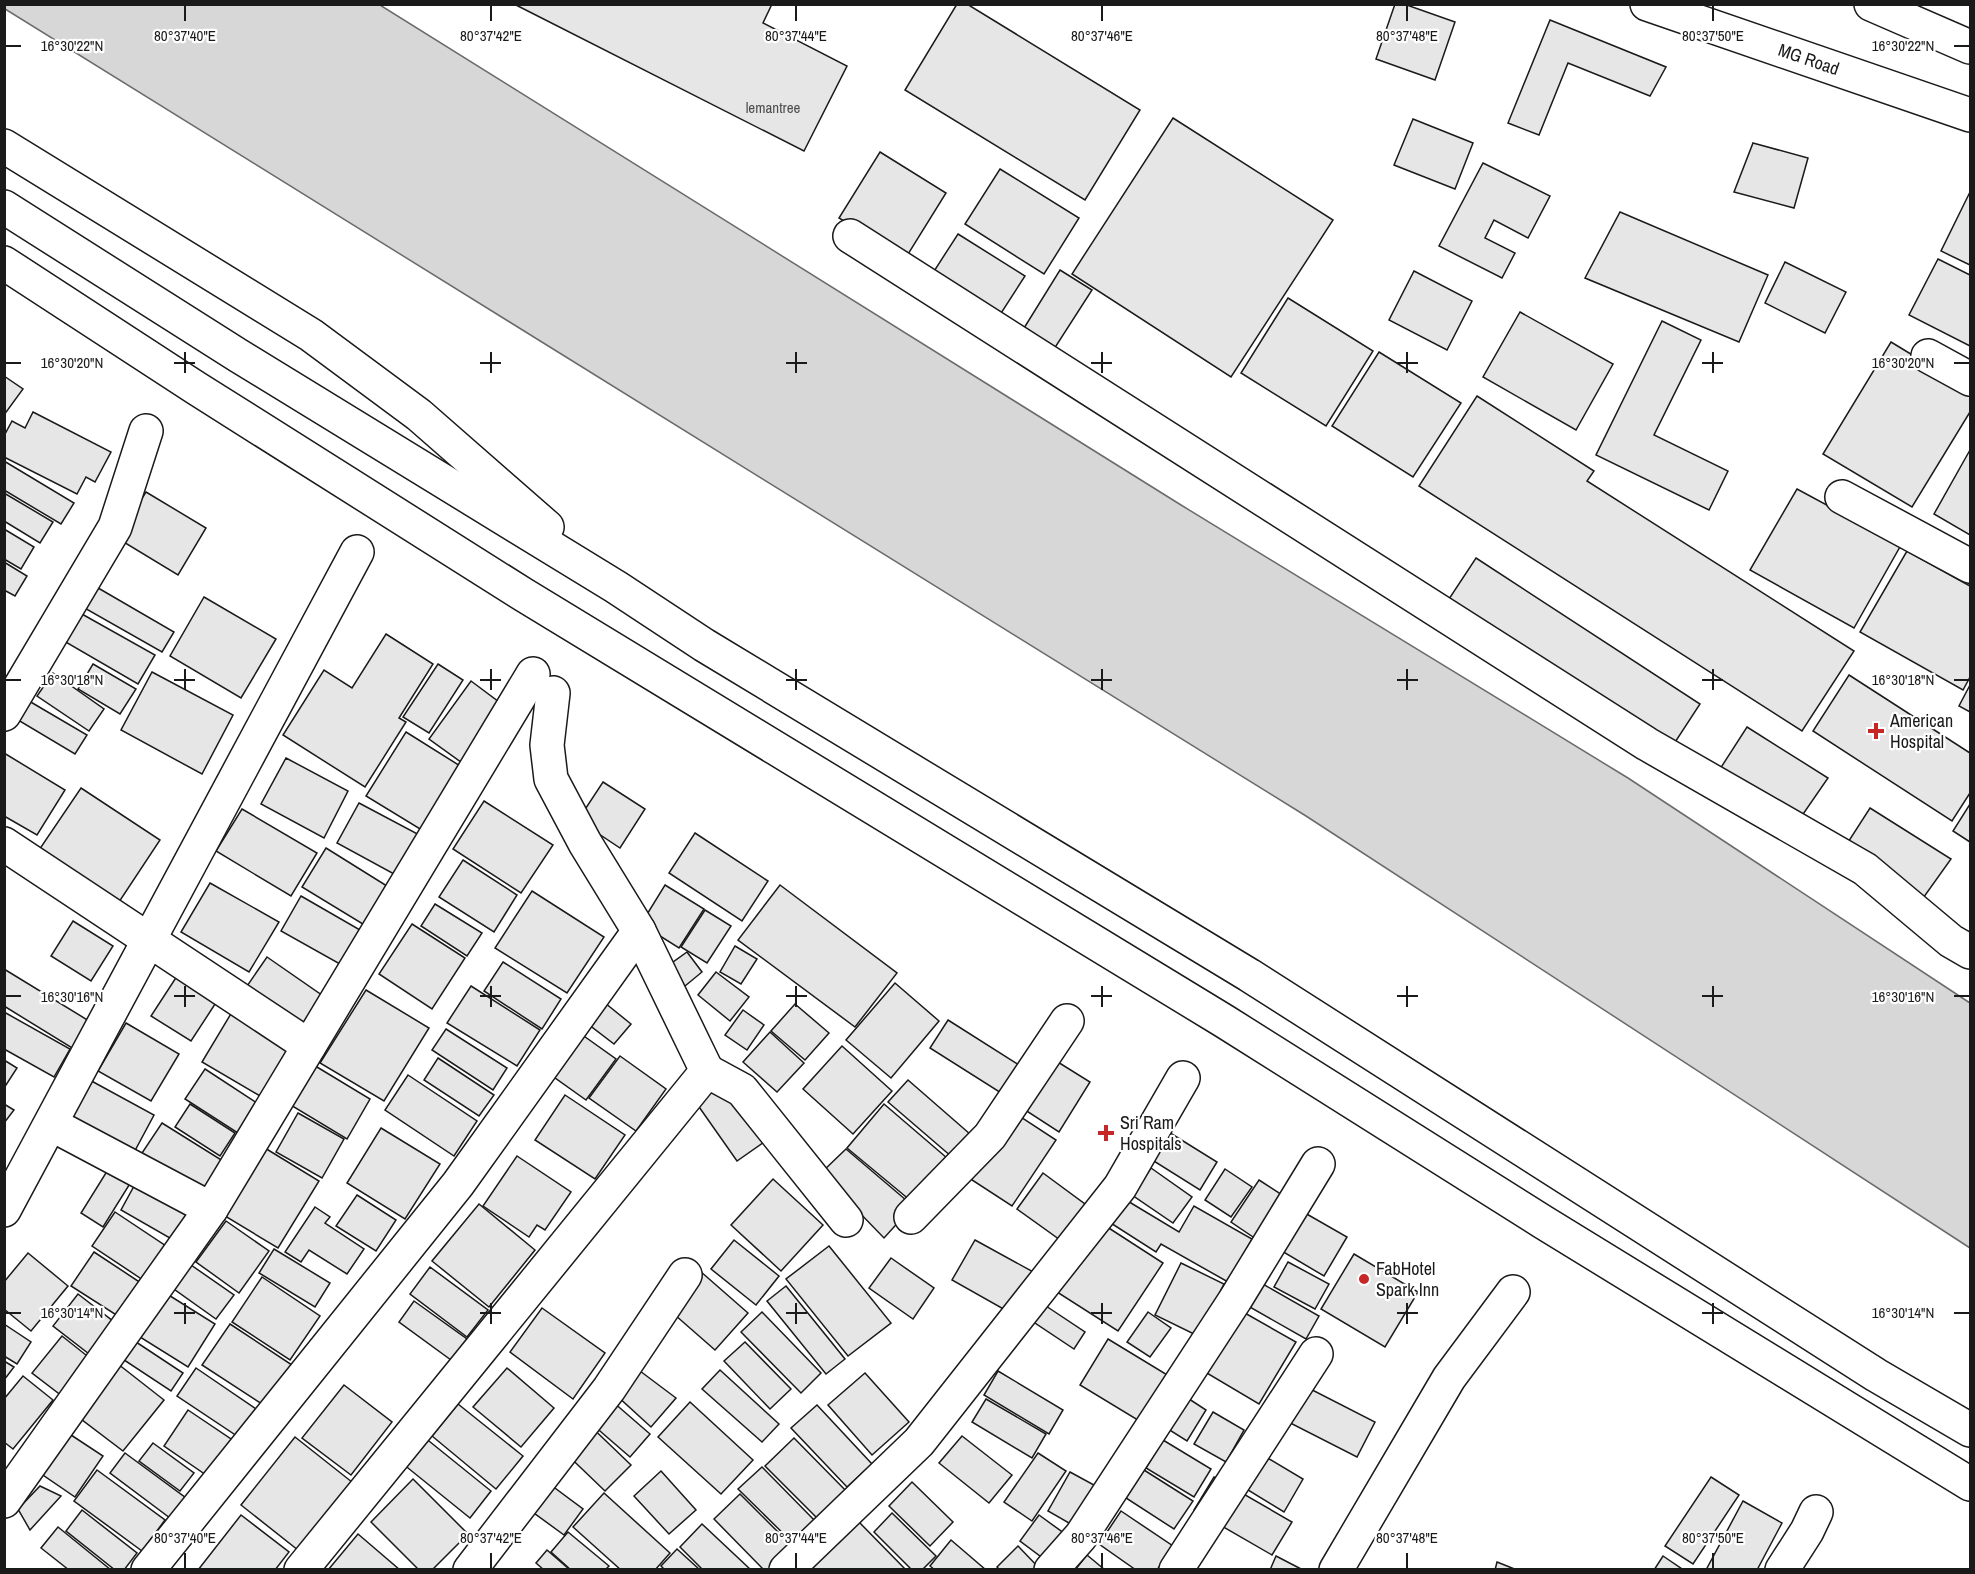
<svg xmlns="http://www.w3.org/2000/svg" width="1975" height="1574" viewBox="0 0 1975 1574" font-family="'Archivo Narrow',sans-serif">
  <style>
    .water { fill: #d7d7d7; stroke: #6a6a6a; stroke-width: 1.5 }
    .building { fill: #e6e6e6; stroke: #1a1a1a; stroke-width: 1.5 }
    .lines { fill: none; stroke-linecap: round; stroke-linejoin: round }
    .minor-casing { stroke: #1a1a1a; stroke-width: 36 }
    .major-casing { stroke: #1a1a1a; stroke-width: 36 }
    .highway-casing { stroke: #1a1a1a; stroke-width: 36 }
    .minor { stroke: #fff; stroke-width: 33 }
    .major { stroke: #fff; stroke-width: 33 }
    .highway { stroke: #fff; stroke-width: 33 }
    .ticks { fill: none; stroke: #1a1a1a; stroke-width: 2 }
    .poi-dot { fill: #c62828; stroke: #fff; stroke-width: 2 }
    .labels { text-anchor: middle; stroke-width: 4.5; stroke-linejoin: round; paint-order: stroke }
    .number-label { font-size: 15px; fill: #4d4d4d }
    .street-label { font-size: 18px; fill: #1a1a1a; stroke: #fff }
    .poi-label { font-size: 18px; fill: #1a1a1a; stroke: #fff; text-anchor: start }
    .ticks-label { font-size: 15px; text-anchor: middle; fill: #1a1a1a; stroke: #fff; stroke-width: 4.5; stroke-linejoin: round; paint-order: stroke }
  </style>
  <rect width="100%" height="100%" fill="#fff"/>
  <path class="water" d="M4 5H380L1181 505 1628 778 1970 1003V1248L1306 816 5 9Z"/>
  <g class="building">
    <path d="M514 4H772L763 23 847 66 804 151Z"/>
    <path d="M957 4H967L1140 110 1085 200 905 90Z"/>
    <path d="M1395 4H1404L1455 22 1435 80 1376 59Z"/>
    <path d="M1550 20 1666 67 1650 96 1568 63 1539 135 1508 123Z"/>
    <path d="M1173 118 1333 220 1231 377 1072 274Z"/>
    <path d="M1413 119 1473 143 1455 189 1394 165Z"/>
    <path d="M1753 143 1808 158 1794 208 1734 192Z"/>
    <path d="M880 152 946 193 905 259 839 218Z"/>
    <path d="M1483 163 1550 196 1528 238 1494 220 1485 238 1515 253 1502 278 1439 246Z"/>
    <path d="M1000 169 1079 218 1044 274 965 224Z"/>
    <path d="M1970 192V265L1941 251Z"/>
    <path d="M1620 212 1768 275 1739 342 1585 278Z"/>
    <path d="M958 234 1025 276 996 321 929 279Z"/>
    <path d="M1938 259 1970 275V346L1909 315Z"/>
    <path d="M1785 262 1846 292 1825 333 1765 303Z"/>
    <path d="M1060 270 1092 290 1047 360 1016 341Z"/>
    <path d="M1414 271 1472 301 1447 350 1389 320Z"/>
    <path d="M1288 298 1373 351 1326 426 1241 373Z"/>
    <path d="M1520 312 1613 364 1576 430 1483 377Z"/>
    <path d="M1662 321 1701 340 1654 435 1728 471 1709 510 1596 455Z"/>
    <path d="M1891 342 1970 390V412L1912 507 1823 454Z"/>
    <path d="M1379 352 1461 403 1413 477 1332 426Z"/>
    <path d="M4 376 23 389 4 415Z"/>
    <path d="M1477 396 1594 471 1587 481 1854 651 1802 731 1419 486Z"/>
    <path d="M33 412 111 452 95 482 86 477 77 494 4 457V436L12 421 25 428Z"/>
    <path d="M1970 450V535L1934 514Z"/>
    <path d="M4 461 74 503 61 524 4 490Z"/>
    <path d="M1797 489 1901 545 1854 628 1750 570Z"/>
    <path d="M146 492 206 528 178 575 117 538Z"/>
    <path d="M4 493 53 522 40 543 4 521Z"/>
    <path d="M4 529 34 547 21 569 4 559Z"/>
    <path d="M1907 551 1970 586V677L1963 690 1860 632Z"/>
    <path d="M1476 558 1700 704 1670 750 1445 605Z"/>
    <path d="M4 562 27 576 15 596 4 590Z"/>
    <path d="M93 585 174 632 162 652 81 606Z"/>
    <path d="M204 597 276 639 241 698 170 656Z"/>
    <path d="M73 609 155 655 138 684 57 637Z"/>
    <path d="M386 634 433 664 399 718 406 722 365 787 283 735 324 670 352 688Z"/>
    <path d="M93 664 136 689 120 714 78 689Z"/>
    <path d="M438 664 463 680 429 733 403 717Z"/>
    <path d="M152 672 233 715 202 774 121 730Z"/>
    <path d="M53 673 104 709 89 731 37 696Z"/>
    <path d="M1849 675 1970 753V793L1952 821 1813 731Z"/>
    <path d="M471 681 507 708 465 765 429 739Z"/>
    <path d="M1970 685V712L1959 706Z"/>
    <path d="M29 701 87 735 75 754 18 720Z"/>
    <path d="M1747 727 1828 778 1799 820 1720 769Z"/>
    <path d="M406 732 465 769 425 832 366 796Z"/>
    <path d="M4 753 65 790 37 835 4 816Z"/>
    <path d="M286 758 348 791 324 838 261 804Z"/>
    <path d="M603 782 645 809 620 848 578 820Z"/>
    <path d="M81 788 160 840 119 902 39 850Z"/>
    <path d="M484 801 553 845 521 893 453 849Z"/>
    <path d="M359 803 427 839 405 880 337 843Z"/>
    <path d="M1970 804V842L1953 831Z"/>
    <path d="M1870 808 1951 859 1921 901 1843 850Z"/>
    <path d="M242 809 317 853 291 896 216 851Z"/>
    <path d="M695 833 768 881 742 921 669 873Z"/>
    <path d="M326 848 395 891 371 929 302 887Z"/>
    <path d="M463 860 517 895 494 932 439 897Z"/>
    <path d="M210 883 279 922 249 972 181 932Z"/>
    <path d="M665 885 704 909 679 948 641 924Z"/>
    <path d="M780 885 897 973 855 1027 738 940Z"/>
    <path d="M532 891 604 937 567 993 495 948Z"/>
    <path d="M301 896 367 934 347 968 281 931Z"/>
    <path d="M435 904 482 933 467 956 421 926Z"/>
    <path d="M705 910 731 926 707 963 681 947Z"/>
    <path d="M73 921 113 946 91 981 51 956Z"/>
    <path d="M412 924 465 958 432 1009 379 974Z"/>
    <path d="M735 946 757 959 741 984 720 972Z"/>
    <path d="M687 952 702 972 685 986 669 965Z"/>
    <path d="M267 957 326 998 303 1030 245 989Z"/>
    <path d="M503 962 561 999 542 1029 484 991Z"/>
    <path d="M4 969 94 1024 77 1051 4 1006Z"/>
    <path d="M716 972 749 997 730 1021 698 995Z"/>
    <path d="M179 973 219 998 191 1041 151 1016Z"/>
    <path d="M895 983 939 1021 891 1078 846 1040Z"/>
    <path d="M471 986 540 1030 517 1066 447 1023Z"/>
    <path d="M366 990 429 1028 384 1101 320 1063Z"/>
    <path d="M605 1003 631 1024 614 1044 588 1024Z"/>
    <path d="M795 1004 829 1033 805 1060 771 1031Z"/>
    <path d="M235 1007 292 1042 260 1096 202 1062Z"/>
    <path d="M743 1010 764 1025 747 1050 725 1035Z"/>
    <path d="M4 1012 70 1049 54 1077 4 1049Z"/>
    <path d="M948 1020 1027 1070 1009 1098 930 1048Z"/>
    <path d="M126 1023 179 1054 151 1101 98 1071Z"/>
    <path d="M446 1029 507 1068 493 1090 432 1050Z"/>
    <path d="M770 1032 804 1063 777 1092 743 1062Z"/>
    <path d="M581 1034 616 1059 586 1100 551 1075Z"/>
    <path d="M842 1046 892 1091 853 1134 803 1089Z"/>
    <path d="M620 1056 666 1089 636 1131 589 1098Z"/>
    <path d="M438 1058 494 1095 479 1116 424 1080Z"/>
    <path d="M1053 1059 1090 1082 1059 1132 1022 1108Z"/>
    <path d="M4 1060 17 1068 6 1085 4 1084Z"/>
    <path d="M312 1064 370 1099 347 1139 289 1104Z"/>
    <path d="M205 1069 260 1105 241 1135 185 1099Z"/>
    <path d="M408 1075 477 1121 454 1156 385 1110Z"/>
    <path d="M86 1078 154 1115 131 1158 62 1120Z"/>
    <path d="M908 1080 978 1141 959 1163 888 1102Z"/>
    <path d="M718 1083 770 1138 737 1161 697 1104Z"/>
    <path d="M565 1095 625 1135 595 1179 535 1140Z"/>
    <path d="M4 1104 14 1110 4 1123Z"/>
    <path d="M190 1104 235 1133 220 1156 175 1127Z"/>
    <path d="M884 1104 947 1158 911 1201 847 1148Z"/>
    <path d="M1013 1112 1056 1140 1012 1206 969 1178Z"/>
    <path d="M298 1113 344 1139 322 1178 276 1152Z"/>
    <path d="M162 1123 223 1161 203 1192 142 1153Z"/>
    <path d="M381 1128 440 1164 405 1219 347 1183Z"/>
    <path d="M1167 1131 1217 1162 1200 1190 1149 1158Z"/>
    <path d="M260 1145 319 1181 278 1248 220 1213Z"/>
    <path d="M846 1149 913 1206 884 1238 821 1173Z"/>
    <path d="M517 1156 571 1192 545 1230 537 1225 529 1237 483 1206Z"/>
    <path d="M109 1168 131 1182 103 1227 81 1213Z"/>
    <path d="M1151 1168 1192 1197 1173 1223 1132 1195Z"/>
    <path d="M1225 1169 1252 1187 1231 1217 1205 1200Z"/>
    <path d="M1043 1173 1089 1207 1063 1242 1017 1209Z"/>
    <path d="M139 1177 194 1207 175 1241 121 1210Z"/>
    <path d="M773 1179 823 1225 781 1271 731 1225Z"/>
    <path d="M1259 1180 1287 1198 1259 1241 1231 1222Z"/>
    <path d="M357 1195 396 1220 376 1251 336 1226Z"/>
    <path d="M1121 1197 1179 1232 1194 1206 1252 1239 1228 1282 1161 1244 1156 1252 1106 1220Z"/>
    <path d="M479 1204 535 1250 489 1307 432 1261Z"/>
    <path d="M315 1207 330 1217 325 1223 364 1249 347 1274 309 1250 301 1262 285 1252Z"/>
    <path d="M1298 1209 1347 1237 1324 1276 1275 1247Z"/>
    <path d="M115 1212 166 1246 143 1280 92 1246Z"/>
    <path d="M226 1221 269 1251 239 1293 196 1262Z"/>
    <path d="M1101 1223 1163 1263 1118 1331 1057 1292Z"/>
    <path d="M734 1240 779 1276 756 1305 711 1269Z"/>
    <path d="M975 1240 1037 1274 1014 1315 952 1280Z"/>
    <path d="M829 1246 891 1323 848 1356 786 1279Z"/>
    <path d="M274 1249 330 1283 315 1307 259 1273Z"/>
    <path d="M94 1252 144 1285 121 1318 71 1286Z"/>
    <path d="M28 1253 68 1286 31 1331 4 1309V1282Z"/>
    <path d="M1354 1254 1418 1292 1385 1347 1321 1309Z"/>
    <path d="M181 1258 234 1295 216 1319 164 1282Z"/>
    <path d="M891 1258 934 1288 913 1319 869 1288Z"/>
    <path d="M1288 1262 1329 1284 1315 1309 1274 1287Z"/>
    <path d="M1181 1263 1224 1284 1198 1336 1155 1315Z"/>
    <path d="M430 1267 488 1310 467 1337 410 1294Z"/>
    <path d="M700 1271 748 1313 715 1350 667 1308Z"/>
    <path d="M262 1277 320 1316 290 1360 232 1322Z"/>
    <path d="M1254 1279 1319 1316 1306 1339 1241 1302Z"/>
    <path d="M786 1286 845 1359 826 1374 767 1301Z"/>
    <path d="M159 1289 215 1324 188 1367 132 1332Z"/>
    <path d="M78 1294 118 1325 93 1357 53 1326Z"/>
    <path d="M414 1301 467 1339 451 1360 399 1322Z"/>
    <path d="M1043 1304 1085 1332 1074 1349 1032 1321Z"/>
    <path d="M542 1308 605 1353 573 1399 510 1352Z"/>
    <path d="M1236 1308 1296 1342 1259 1404 1200 1369Z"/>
    <path d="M762 1312 821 1373 801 1393 741 1332Z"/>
    <path d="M1148 1312 1171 1328 1150 1357 1127 1342Z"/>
    <path d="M4 1324 31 1342 17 1364 4 1356Z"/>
    <path d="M230 1324 292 1365 265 1406 202 1365Z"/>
    <path d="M62 1336 91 1359 62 1396 32 1373Z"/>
    <path d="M130 1338 183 1373 171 1391 118 1356Z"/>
    <path d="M1108 1339 1169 1376 1141 1422 1080 1385Z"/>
    <path d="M745 1342 791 1389 770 1409 724 1361Z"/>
    <path d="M4 1361 14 1367 4 1380Z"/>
    <path d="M118 1364 164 1400 123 1451 77 1416Z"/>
    <path d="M632 1365 676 1398 651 1427 615 1394Z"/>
    <path d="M196 1368 256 1409 237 1436 177 1396Z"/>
    <path d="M507 1368 554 1408 521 1447 473 1407Z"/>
    <path d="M720 1370 779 1424 762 1442 702 1389Z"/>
    <path d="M998 1371 1063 1410 1049 1434 984 1395Z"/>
    <path d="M865 1373 909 1422 872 1455 828 1405Z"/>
    <path d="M1283 1375 1375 1422 1357 1457 1265 1410Z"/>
    <path d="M23 1376 53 1400 13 1449 4 1442V1399Z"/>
    <path d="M344 1385 392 1422 351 1475 302 1438Z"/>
    <path d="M598 1389 650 1434 630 1457 578 1412Z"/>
    <path d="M1180 1393 1206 1410 1187 1441 1160 1424Z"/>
    <path d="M986 1399 1046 1434 1032 1458 972 1422Z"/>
    <path d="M690 1402 753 1460 721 1494 658 1437Z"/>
    <path d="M458 1404 523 1456 496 1489 432 1436Z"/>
    <path d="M817 1405 872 1464 847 1487 791 1428Z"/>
    <path d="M188 1410 234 1441 209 1477 164 1446Z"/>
    <path d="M1213 1412 1244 1430 1226 1462 1194 1444Z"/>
    <path d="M581 1417 631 1465 605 1491 555 1443Z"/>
    <path d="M68 1433 103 1456 75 1497 40 1473Z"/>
    <path d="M962 1436 1012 1475 989 1503 939 1463Z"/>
    <path d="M295 1437 357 1486 303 1554 241 1505Z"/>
    <path d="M424 1437 491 1491 470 1518 403 1464Z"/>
    <path d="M794 1438 851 1496 823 1524 765 1466Z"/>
    <path d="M1163 1440 1211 1469 1194 1497 1146 1468Z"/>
    <path d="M153 1443 194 1473 180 1491 139 1461Z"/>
    <path d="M1249 1447 1303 1479 1284 1512 1230 1479Z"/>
    <path d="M125 1453 186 1498 170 1518 110 1473Z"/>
    <path d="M1038 1453 1066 1471 1032 1521 1004 1502Z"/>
    <path d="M762 1467 819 1525 797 1547 738 1489Z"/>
    <path d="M97 1470 165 1520 142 1551 74 1501Z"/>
    <path d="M1144 1470 1193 1501 1174 1529 1126 1498Z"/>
    <path d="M532 1471 583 1509 564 1535 512 1497Z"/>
    <path d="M661 1471 696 1510 669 1534 634 1496Z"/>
    <path d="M1070 1472 1105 1491 1083 1531 1048 1511Z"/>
    <path d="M1214 1477 1292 1522 1272 1555 1194 1510Z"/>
    <path d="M1711 1477 1739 1495 1693 1564 1665 1546Z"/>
    <path d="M413 1479 468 1534 432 1570H419L371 1522Z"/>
    <path d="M912 1482 953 1522 930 1546 889 1506Z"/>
    <path d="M40 1486 61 1496 30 1530 18 1509Z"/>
    <path d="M604 1493 670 1553 655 1570H621L573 1527Z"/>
    <path d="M740 1494 792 1546 768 1570H764L714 1519Z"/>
    <path d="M1743 1501 1782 1523 1757 1570H1706Z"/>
    <path d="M82 1510 137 1553 124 1570H115L66 1531Z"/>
    <path d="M1121 1511 1173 1546 1157 1570H1136L1099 1544Z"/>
    <path d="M892 1513 936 1556 922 1570H912L874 1532Z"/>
    <path d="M241 1515 289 1552 275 1570H198Z"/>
    <path d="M1039 1515 1072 1539 1052 1565 1020 1541Z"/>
    <path d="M859 1522 906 1570H810Z"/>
    <path d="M702 1524 751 1570H703L680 1547Z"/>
    <path d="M58 1527 111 1570H69L41 1548Z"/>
    <path d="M568 1532 609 1566 605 1570H571L551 1552Z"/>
    <path d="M358 1534 400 1570H328Z"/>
    <path d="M951 1540 986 1570H935L930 1566Z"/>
    <path d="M1018 1546 1041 1570H1000L997 1567Z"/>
    <path d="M677 1549 700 1570H665L661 1566Z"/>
    <path d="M547 1550 570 1570H544L536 1563Z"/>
    <path d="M1087 1555 1105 1570H1075Z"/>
    <path d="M1276 1556 1303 1570H1270Z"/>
    <path d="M1663 1556 1682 1569V1570H1654Z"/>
    <path d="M1497 1562 1517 1570H1495Z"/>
  </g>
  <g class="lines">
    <defs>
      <g id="minor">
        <path d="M850 236 1647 744 1865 869 1951 941 1970 952"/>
        <path d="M1928 356 1970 379"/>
        <path d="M1842 497 1970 566"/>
        <path d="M4 714 115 527 146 431"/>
        <path d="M4 844 309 1046"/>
        <path d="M707 1071 742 1090 846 1220"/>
        <path d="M51 1124 211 1209 533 674"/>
        <path d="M4 1210 357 552"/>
        <path d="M911 1217 990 1136 1067 1021"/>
        <path d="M4 1501 211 1209"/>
        <path d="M148 1570 458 1184 639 931 585 843 551 779 547 745 553 693"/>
        <path d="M301 1570 707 1071 639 931"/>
        <path d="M470 1570 609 1389 685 1275"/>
        <path d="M786 1570 919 1442 1120 1187 1183 1078"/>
        <path d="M1051 1570 1081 1536 1235 1300 1318 1164"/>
        <path d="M1176 1570 1316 1354"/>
        <path d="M1336 1570 1449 1378 1513 1292"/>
        <path d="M1782 1570 1807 1531 1816 1512"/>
      </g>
      <g id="major">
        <path id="s1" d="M1647 4 1970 115"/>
        <path d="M1871 4 1970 47"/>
      </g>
      <g id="highway">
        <path d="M4 146 311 335 419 415 547 527"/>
        <path d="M4 207 239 356 616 587 704 645 1249 975 1876 1375 1970 1430"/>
        <path d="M4 263 196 388 524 595 1224 1021 1543 1222 1970 1484"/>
      </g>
    </defs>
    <use href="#minor" class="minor-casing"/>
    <use href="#major" class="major-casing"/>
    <use href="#highway" class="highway-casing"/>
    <use href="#minor" class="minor"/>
    <use href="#major" class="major"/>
    <use href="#highway" class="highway"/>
  </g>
  <path class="ticks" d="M185 6V21M491 6V21M796 6V21M1102 6V21M1407 6V21M1713 6V21M6 46H21M1954 46H1969M185 352V373M491 352V373M796 352V373M1102 352V373M1407 352V373M1713 352V373M6 363H21M174 363H195M480 363H501M786 363H807M1091 363H1112M1397 363H1418M1702 363H1723M1954 363H1969M185 669V690M491 669V690M796 669V690M1102 669V690M1407 669V690M1713 669V690M6 680H21M174 680H195M480 680H501M786 680H807M1091 680H1112M1397 680H1418M1702 680H1723M1954 680H1969M185 986V1007M491 986V1007M796 986V1007M1102 986V1007M1407 986V1007M1713 986V1007M6 996H21M174 996H195M480 996H501M786 996H807M1091 996H1112M1397 996H1418M1702 996H1723M1954 996H1969M185 1303V1324M491 1303V1324M796 1303V1324M1102 1303V1324M1407 1303V1324M1713 1303V1324M6 1313H21M174 1313H195M480 1313H501M786 1313H807M1091 1313H1112M1397 1313H1418M1702 1313H1723M1954 1313H1969M185 1553V1568M491 1553V1568M796 1553V1568M1102 1553V1568M1407 1553V1568M1713 1553V1568"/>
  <g class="poi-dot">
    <path d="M1873 722h6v6h6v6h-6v6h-6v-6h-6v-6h6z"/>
    <path d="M1103 1124h6v6h6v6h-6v6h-6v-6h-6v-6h6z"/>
    <circle cx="1364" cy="1279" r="6"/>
  </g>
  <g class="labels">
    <g class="number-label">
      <text x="773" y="113">lemantree</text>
    </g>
    <g class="street-label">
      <text dy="6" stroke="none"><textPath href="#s1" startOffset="171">MG Road</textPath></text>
    </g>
    <g class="poi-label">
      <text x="1890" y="727">American<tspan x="1890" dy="21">Hospital</tspan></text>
      <text x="1120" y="1129">Sri Ram<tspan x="1120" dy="21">Hospitals</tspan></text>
      <text x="1376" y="1275">FabHotel<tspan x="1376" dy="21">Spark Inn</tspan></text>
    </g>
  </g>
  <g class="ticks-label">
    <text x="185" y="41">80°37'40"E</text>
    <text x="491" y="41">80°37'42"E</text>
    <text x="796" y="41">80°37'44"E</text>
    <text x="1102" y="41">80°37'46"E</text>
    <text x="1407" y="41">80°37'48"E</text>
    <text x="1713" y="41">80°37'50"E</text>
    <text x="72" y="51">16°30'22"N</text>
    <text x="1903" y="51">16°30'22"N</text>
    <text x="72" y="368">16°30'20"N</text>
    <text x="1903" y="368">16°30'20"N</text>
    <text x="72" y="685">16°30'18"N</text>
    <text x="1903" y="685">16°30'18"N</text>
    <text x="72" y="1002">16°30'16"N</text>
    <text x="1903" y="1002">16°30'16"N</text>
    <text x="72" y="1318">16°30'14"N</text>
    <text x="1903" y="1318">16°30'14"N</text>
    <text x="185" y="1543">80°37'40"E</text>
    <text x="491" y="1543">80°37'42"E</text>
    <text x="796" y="1543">80°37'44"E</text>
    <text x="1102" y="1543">80°37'46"E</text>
    <text x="1407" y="1543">80°37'48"E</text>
    <text x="1713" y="1543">80°37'50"E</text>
  </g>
  <rect width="1975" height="1574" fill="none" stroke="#1a1a1a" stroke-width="12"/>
</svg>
